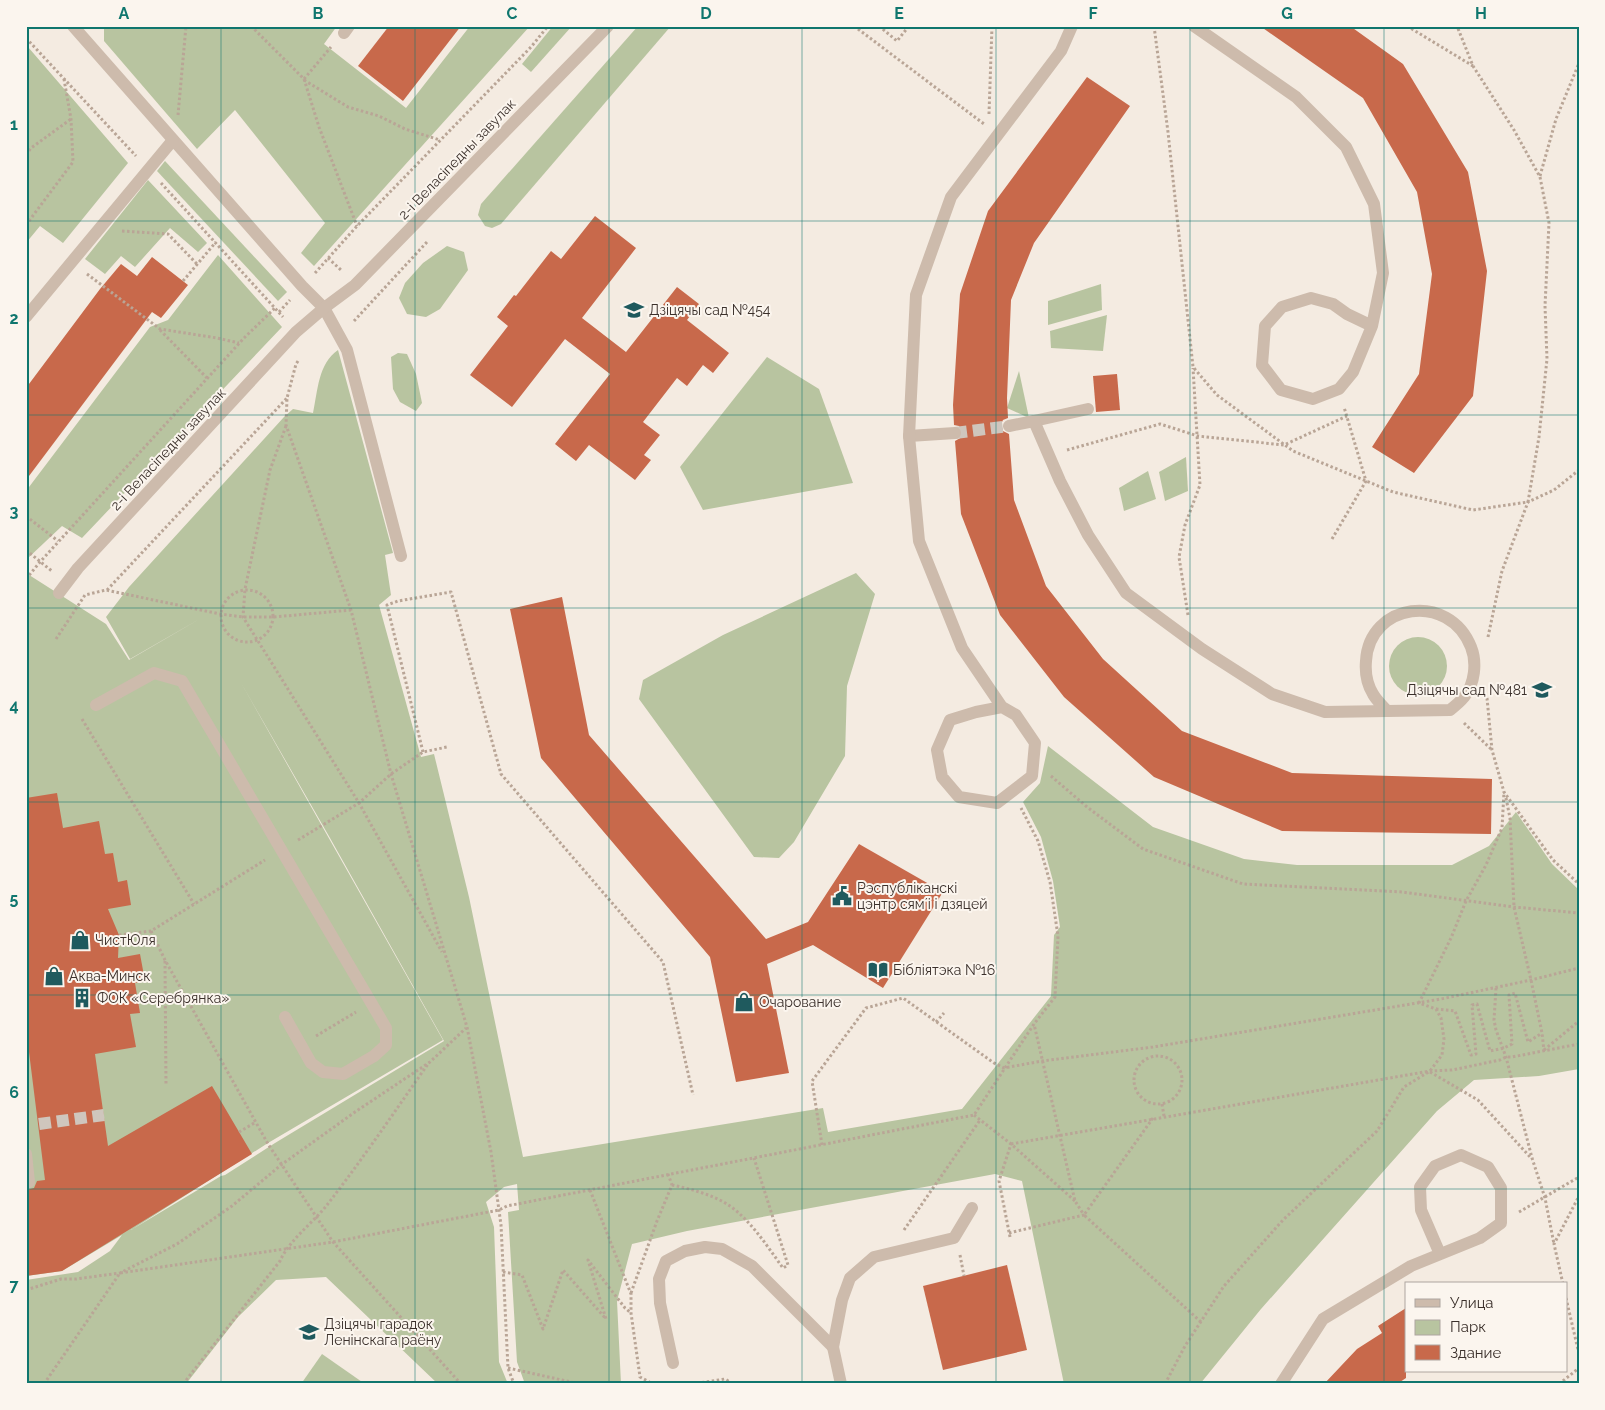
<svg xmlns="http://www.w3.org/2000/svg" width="1605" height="1410" viewBox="0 0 1605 1410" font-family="Raleway,sans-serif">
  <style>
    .green { fill: #b8c4a0; fill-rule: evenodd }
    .building { fill: #c8694b }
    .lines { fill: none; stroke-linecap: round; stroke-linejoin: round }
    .minor-tunnel { stroke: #cfc6bd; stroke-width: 12; stroke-dasharray: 12 6; stroke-linecap: butt }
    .path { stroke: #b9a596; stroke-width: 3; stroke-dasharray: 2.5 2.5; stroke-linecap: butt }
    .minor { stroke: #cdbbac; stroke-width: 12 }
    .grid { fill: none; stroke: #0f766e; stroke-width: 1; stroke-opacity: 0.55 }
    .labels { text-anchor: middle; stroke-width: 4; stroke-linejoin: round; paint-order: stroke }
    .street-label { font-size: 14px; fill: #3b302b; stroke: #fbf5ee }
    .poi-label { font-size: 14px; fill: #3b302b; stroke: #fbf5ee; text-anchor: start }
    .neatline { fill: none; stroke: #0f766e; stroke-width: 2 }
    .grid-label { font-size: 16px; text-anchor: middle; font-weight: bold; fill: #0f766e }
  </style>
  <rect width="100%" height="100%" fill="#f4ebe1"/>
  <g class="green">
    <path d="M104 26H337L324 44 406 108 470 26H530L314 266 301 253 325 223 235 110 197 149 104 41Z"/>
    <path d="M553 26H572L531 72 522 64Z"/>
    <path d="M638 26H671L501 224 492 228 485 226 478 215 481 204Z"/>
    <path d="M28 47 128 163 63 243 40 226 26 243V49Z"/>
    <path d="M165 161 287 292 278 301 157 171Z"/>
    <path d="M148 180 207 243 198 252 170 228 135 267 121 256 105 274 85 259Z"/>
    <path d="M447 246 464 252 468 270 440 309 426 317 407 314 399 298 405 283 423 263Z"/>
    <path d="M218 255 282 327 82 538 62 526 27 559H26V491L150 327 168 320Z"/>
    <path d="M1101 284 1102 310 1048 325V301Z"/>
    <path d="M1107 315 1103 351 1051 348 1050 331Z"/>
    <path d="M338 350 393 553 385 555 391 595 379 605 421 757 434 754 469 897 523 1157 823 1108 828 1132 962 1109 1051 996 1054 935 1060 927 1053 881 1041 837 1023 802 1040 783 1048 746 1153 827 1244 859 1297 865H1452L1489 846 1516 812 1552 864 1579 890V1069L1539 1076 1474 1080 1437 1111 1261 1309 1200 1384H1064L1022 1181 995 1174 687 1231 632 1244 617 1301 621 1384H525L517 1362 508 1212 519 1210 517 1184 504 1187 486 1202 494 1227 499 1362 508 1384H438L326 1277 276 1280 238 1317 186 1384H26V1280L78 1272 110 1251 122 1235 62 1271 26 1276V573L106 624 129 660 203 617 130 659 106 617 129 587 284 417 293 409 313 413C318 390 318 364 338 350ZM240 681 330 838 444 1041 275 1143 225 1175 221 1176 131 1230 268 1143 443 1040Z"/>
    <path d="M398 353 407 354 416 374 422 403 416 411 400 402 393 389 391 357Z"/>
    <path d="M767 357 819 389 853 483 703 510 680 467Z"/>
    <path d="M1019 371 1029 418 1007 408Z"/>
    <path d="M1186 457 1188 491 1165 501 1159 472Z"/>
    <path d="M1148 471 1156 499 1124 511 1119 488Z"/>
    <path d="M856 573 875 594 847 686 845 756 794 842 779 858 754 857 639 699 643 680 723 635Z"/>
    <circle cx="1418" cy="666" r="29"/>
    <path d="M322 1354 365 1384H301Z"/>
  </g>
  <g class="building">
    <path d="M389 26H461L403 101 358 66Z"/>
    <path d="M1260 26H1350L1403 64 1468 172 1487 271 1473 396 1414 473 1372 447 1419 374 1432 274 1417 192 1363 98Z"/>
    <path d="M1087 77 1130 106 1034 243 1011 300 1007 398 1008 418 1003 420 1001 424 1003 431 1009 434 1014 500 1046 586 1103 659 1182 731 1292 773 1492 779 1491 834 1282 831 1154 777 1064 697 1000 615 961 514 955 441 962 437 963 432 959 426 954 425 953 405 960 294 988 211Z"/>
    <path d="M595 216 636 248 582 318 626 352 677 287 699 304 687 320 729 353 713 373 703 365 687 386 677 378 643 422 660 435 644 455 651 460 635 480 589 445 576 461 555 444 610 374 565 339 512 407 470 375 508 326 497 317 514 295 516 296 551 251 561 259Z"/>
    <path d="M152 257 188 285 161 318 152 312 26 480V388L100 289 121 264 137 276Z"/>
    <path d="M1117 374 1120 410 1096 412 1093 376Z"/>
    <path d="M562 597 589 735 766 939 808 922 859 844 943 892 883 988 813 945 767 964 789 1073 736 1082 710 957 541 758 510 609Z"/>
    <path d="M57 793 63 828 99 821 105 854 113 853 118 882 127 880 131 905 108 909 119 935 118 958 140 954 145 981 135 983 140 1013 130 1014 136 1047 95 1054 108 1146 212 1086 252 1154 62 1271 26 1276V1190L34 1188 37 1181 45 1180 29 1052H26V798Z"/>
    <path d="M1007 1265 1027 1350 943 1370 923 1286Z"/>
    <path d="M1406 1308V1378L1397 1384H1324L1357 1349 1382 1333 1378 1326Z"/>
  </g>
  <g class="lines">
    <g class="minor-tunnel">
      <path d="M955 433 1009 426"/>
      <path d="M39 1124 104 1115"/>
    </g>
    <g class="path">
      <path d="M251 26 304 79 331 47"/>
      <path d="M854 26 984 124"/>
      <path d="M879 26 897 41 909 26"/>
      <path d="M1154 26 1168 132 1193 367 1217 395 1293 451 1393 492 1473 510 1528 502 1539 437 1547 359 1545 306 1549 223 1540 177 1514 130 1473 66 1457 26"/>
      <path d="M1407 26 1473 66"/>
      <path d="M26 38 136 156"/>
      <path d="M304 79 319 127 357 226"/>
      <path d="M304 80 348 107 379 116 405 129 440 140"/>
      <path d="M989 114 992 26"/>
      <path d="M178 115 186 26"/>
      <path d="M26 155 31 148 71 119"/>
      <path d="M1540 176 1556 119 1579 63"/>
      <path d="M161 183 283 317"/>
      <path d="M26 225 73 162 71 119 64 79"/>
      <path d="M122 231 168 234 197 264"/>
      <path d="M328 258 342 271"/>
      <path d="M315 273 357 226 531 47 548 26"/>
      <path d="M87 274 160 329 217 338 239 343"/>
      <path d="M183 281 216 242"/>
      <path d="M279 312 290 300"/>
      <path d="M354 321 427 242"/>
      <path d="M160 330 207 378"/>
      <path d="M298 361 296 364 287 398 286 425 351 610 391 774 467 1027 491 1152 501 1225 508 1368 514 1384"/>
      <path d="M286 426 270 470 245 589 243 617 359 803 442 952"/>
      <path d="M1067 450 1160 424 1198 436 1284 445 1347 416"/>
      <path d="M26 516 58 541"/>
      <path d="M1332 539 1366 481 1344 407"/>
      <path d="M26 550 53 572"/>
      <path d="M26 579 40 562 244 338 275 308"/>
      <circle cx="247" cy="616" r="26"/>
      <path d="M107 590 287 398"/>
      <path d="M1188 615 1179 557 1185 525 1200 485 1193 368"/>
      <path d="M1488 637 1502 571 1528 502 1554 490 1579 470"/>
      <path d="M56 639 85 595 106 590 220 614 243 617H274L351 610"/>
      <path d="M1487 698 1492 750 1504 792 1553 860 1579 884"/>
      <path d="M82 719 194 904"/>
      <path d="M1464 723 1492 750"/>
      <path d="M423 752 387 605 398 601 451 592 501 774 663 962 693 1095"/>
      <path d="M1051 776 1087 807 1143 849 1243 884 1402 892 1514 907 1579 913"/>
      <path d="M1506 798 1510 818 1514 907 1531 980 1542 1033 1544 1051"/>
      <path d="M298 840 359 803 391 774 423 752 447 747"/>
      <path d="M151 931 165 960 268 1144 333 1242 461 1384"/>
      <path d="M119 935 151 931 265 860"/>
      <path d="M165 961 166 1086"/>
      <path d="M1496 988 1494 1020 1496 1030 1506 1057 1532 1158 1545 1198 1554 1244"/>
      <path d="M1436 1009 1455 1011 1471 1055 1476 1054 1472 1005 1477 1004 1490 1051 1504 1048 1512 1044 1509 995 1515 993 1528 1042 1542 1033"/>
      <path d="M936 1022 944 1013"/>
      <path d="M316 1036 356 1012"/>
      <path d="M1544 1050 1579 1021"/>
      <circle cx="1158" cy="1080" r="24"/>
      <path d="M1430 1072 1478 1100 1531 1158"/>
      <path d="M1162 1104 1164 1116"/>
      <path d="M974 1115 1011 1144 1075 1201"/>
      <path d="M1153 1118 1084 1215 1201 1322"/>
      <path d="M239 1132 256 1122"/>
      <path d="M1011 1144 1430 1071 1452 1070 1500 1060 1506 1057H1512L1579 1044"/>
      <path d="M822 1145 812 1081 866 1008 903 998 994 1063 1004 1068 1042 1061 1153 1047 1441 999 1531 980 1579 968"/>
      <path d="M672 1185C691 1189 714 1195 730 1206 752 1222 767 1246 783 1268L788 1265 754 1158"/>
      <path d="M590 1190 631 1294V1313L640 1377 653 1384"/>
      <path d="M1519 1212 1579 1177"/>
      <path d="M904 1230 980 1120"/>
      <path d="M1009 1233 1084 1215 1075 1201 1034 1024"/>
      <path d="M1010 1237 999 1181 1011 1144"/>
      <path d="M960 1255 964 1276"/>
      <path d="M503 1272 522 1275 543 1329 563 1270 606 1319 588 1260 625 1308 631 1313"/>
      <path d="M1563 1284 1554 1244 1579 1196"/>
      <path d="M26 1290 61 1279H76L120 1273 177 1244 232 1206 281 1165 355 1112 430 1062 466 1028"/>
      <path d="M631 1293 657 1221 672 1185 668 1174"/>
      <path d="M1566 1298 1579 1354"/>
      <path d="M508 1368 580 1384"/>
      <path d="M44 1384 120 1273 333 1242 499 1210 507 1206 974 1115 1034 1024 1055 997 1058 936 1050 882 1038 841 1021 808"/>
      <path d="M183 1384 280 1261C290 1239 312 1224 327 1205 362 1160 395 1111 428 1064"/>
      <path d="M692 1384 725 1379 733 1384"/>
      <path d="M1165 1384 1185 1346 1224 1286 1283 1220 1377 1131 1404 1087 1430 1071 1442 1055 1444 1039 1441 1018 1436 1009 1419 1003 1451 938 1466 901 1486 865 1502 828 1504 792"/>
      <path d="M1559 1384 1579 1368"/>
    </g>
    <g class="minor">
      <path d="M73 26 302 286 324 308 347 350 401 556"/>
      <path d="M1194 26 1296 97 1346 147 1374 204 1383 273 1372 326 1353 372 1339 389 1313 399 1281 390 1262 365 1265 326 1282 307 1311 298 1333 304 1347 314 1372 326"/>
      <path d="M344 33 349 26"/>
      <path d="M26 317 173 140"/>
      <path d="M1034 421 1088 409"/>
      <path d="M1009 426 1034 421 1060 481 1088 535 1126 593 1202 649 1272 694 1325 712 1450 710C1455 706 1460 702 1464 697 1475 684 1477 662 1471 647 1449 591 1369 603 1366 661 1365 672 1367 684 1373 694 1376 700 1383 706 1387 711"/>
      <path d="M909 436 955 433"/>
      <path d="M59 593 78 568 296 332 324 308 355 285 608 26"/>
      <path d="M96 705 154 673 182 681 386 1028V1045L374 1056 343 1074 323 1072 311 1063 285 1017"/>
      <path d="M1002 707 976 712 950 720 937 750 942 777 959 797 997 803 1032 776 1035 743 1016 715 1002 707 962 648 919 541 909 436 916 295 951 197 1061 51 1072 26"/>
      <path d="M26 1154 29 1182"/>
      <path d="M673 1363 660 1303 659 1279 666 1261 685 1251 705 1247 722 1249 752 1266 833 1347"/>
      <path d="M841 1384 833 1347 842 1300 850 1278 874 1257 954 1238 972 1208"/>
      <path d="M1281 1384 1323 1319 1411 1266 1480 1238 1501 1223V1188L1488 1167 1461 1155 1435 1166 1420 1187 1421 1210 1440 1254"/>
    </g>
  </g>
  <path class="grid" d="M221 26V1384M415 26V1384M609 26V1384M802 26V1384M996 26V1384M1190 26V1384M1384 26V1384M26 221H1579M26 415H1579M26 608H1579M26 802H1579M26 995H1579M26 1189H1579"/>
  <defs>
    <symbol id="school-bare" viewBox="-9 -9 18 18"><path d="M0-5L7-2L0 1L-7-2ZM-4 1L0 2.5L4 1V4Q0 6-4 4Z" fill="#1f5a5e" stroke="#fbf5ee" stroke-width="2.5" paint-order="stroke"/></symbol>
    <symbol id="civic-bare" viewBox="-9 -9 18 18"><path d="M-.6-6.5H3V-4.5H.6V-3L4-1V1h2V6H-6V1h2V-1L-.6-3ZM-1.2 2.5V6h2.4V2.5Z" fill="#1f5a5e" stroke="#fbf5ee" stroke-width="2.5" paint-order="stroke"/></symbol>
    <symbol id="shop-bare" viewBox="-9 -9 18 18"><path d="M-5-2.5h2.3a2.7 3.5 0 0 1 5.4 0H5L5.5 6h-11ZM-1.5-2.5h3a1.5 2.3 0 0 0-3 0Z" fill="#1f5a5e" stroke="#fbf5ee" stroke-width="2.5" paint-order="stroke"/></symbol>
    <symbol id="library-bare" viewBox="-9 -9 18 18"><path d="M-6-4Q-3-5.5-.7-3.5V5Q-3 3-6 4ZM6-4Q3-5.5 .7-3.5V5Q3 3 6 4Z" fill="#1f5a5e" stroke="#fbf5ee" stroke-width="2.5" paint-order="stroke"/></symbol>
    <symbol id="building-bare" viewBox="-9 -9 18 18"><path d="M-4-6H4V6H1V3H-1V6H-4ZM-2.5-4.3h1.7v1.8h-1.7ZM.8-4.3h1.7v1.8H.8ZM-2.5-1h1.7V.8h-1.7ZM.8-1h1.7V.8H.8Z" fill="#1f5a5e" stroke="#fbf5ee" stroke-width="2.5" paint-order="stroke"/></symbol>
  </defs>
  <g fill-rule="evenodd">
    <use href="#school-bare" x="620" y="296" width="28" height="28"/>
    <use href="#school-bare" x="1528" y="676" width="28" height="28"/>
    <use href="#civic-bare" x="828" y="882" width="28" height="28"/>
    <use href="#shop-bare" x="66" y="926" width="28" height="28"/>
    <use href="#library-bare" x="864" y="956" width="28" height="28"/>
    <use href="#shop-bare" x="40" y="962" width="28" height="28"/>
    <use href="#building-bare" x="68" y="984" width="28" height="28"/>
    <use href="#shop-bare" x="730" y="988" width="28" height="28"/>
    <use href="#school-bare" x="295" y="1318" width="28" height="28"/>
  </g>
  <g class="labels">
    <g class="street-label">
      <text transform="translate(457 159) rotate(-46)" y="5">2-і Веласіпедны завулак</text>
      <text transform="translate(168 449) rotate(-47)" y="5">2-і Веласіпедны завулак</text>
    </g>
    <g class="poi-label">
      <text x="649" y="315">Дзіцячы сад №454</text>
      <text x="1527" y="695" text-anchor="end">Дзіцячы сад №481</text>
      <text x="857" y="893">Рэспубліканскі<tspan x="857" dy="16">цэнтр сямʼі і дзяцей</tspan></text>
      <text x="95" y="945">ЧистЮля</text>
      <text x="893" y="975">Бібліятэка №16</text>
      <text x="69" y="981">Аква-Минск</text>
      <text x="97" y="1003">ФОК «Серебрянка»</text>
      <text x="759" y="1007">Очарование</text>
      <text x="324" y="1329">Дзіцячы гарадок<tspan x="324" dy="16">Ленінскага раёну</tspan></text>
    </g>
  </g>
  <rect width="1605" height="1410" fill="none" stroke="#fbf5ee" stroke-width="55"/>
  <rect x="1405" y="1282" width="162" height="90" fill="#fbf5ee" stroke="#aea6a0"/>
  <rect x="1415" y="1299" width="25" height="8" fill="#cdbbac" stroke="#aea6a0"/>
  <text x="1450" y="1308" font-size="15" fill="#3b302b">Улица</text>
  <rect x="1415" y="1320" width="25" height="15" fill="#b8c4a0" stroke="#aea6a0"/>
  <text x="1450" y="1332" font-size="15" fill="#3b302b">Парк</text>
  <rect x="1415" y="1345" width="25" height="15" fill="#c8694b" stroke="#aea6a0"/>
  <text x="1450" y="1358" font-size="15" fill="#3b302b">Здание</text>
  <rect x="28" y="28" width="1550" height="1354" class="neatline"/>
  <g class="grid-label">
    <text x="124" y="19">A</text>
    <text x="318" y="19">B</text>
    <text x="512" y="19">C</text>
    <text x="706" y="19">D</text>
    <text x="899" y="19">E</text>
    <text x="1093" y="19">F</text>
    <text x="1287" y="19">G</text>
    <text x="1481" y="19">H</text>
    <text x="14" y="130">1</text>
    <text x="14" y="324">2</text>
    <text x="14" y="517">3</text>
    <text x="14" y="711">4</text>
    <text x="14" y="904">5</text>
    <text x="14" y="1098">6</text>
    <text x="14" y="1291">7</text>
  </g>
</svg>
